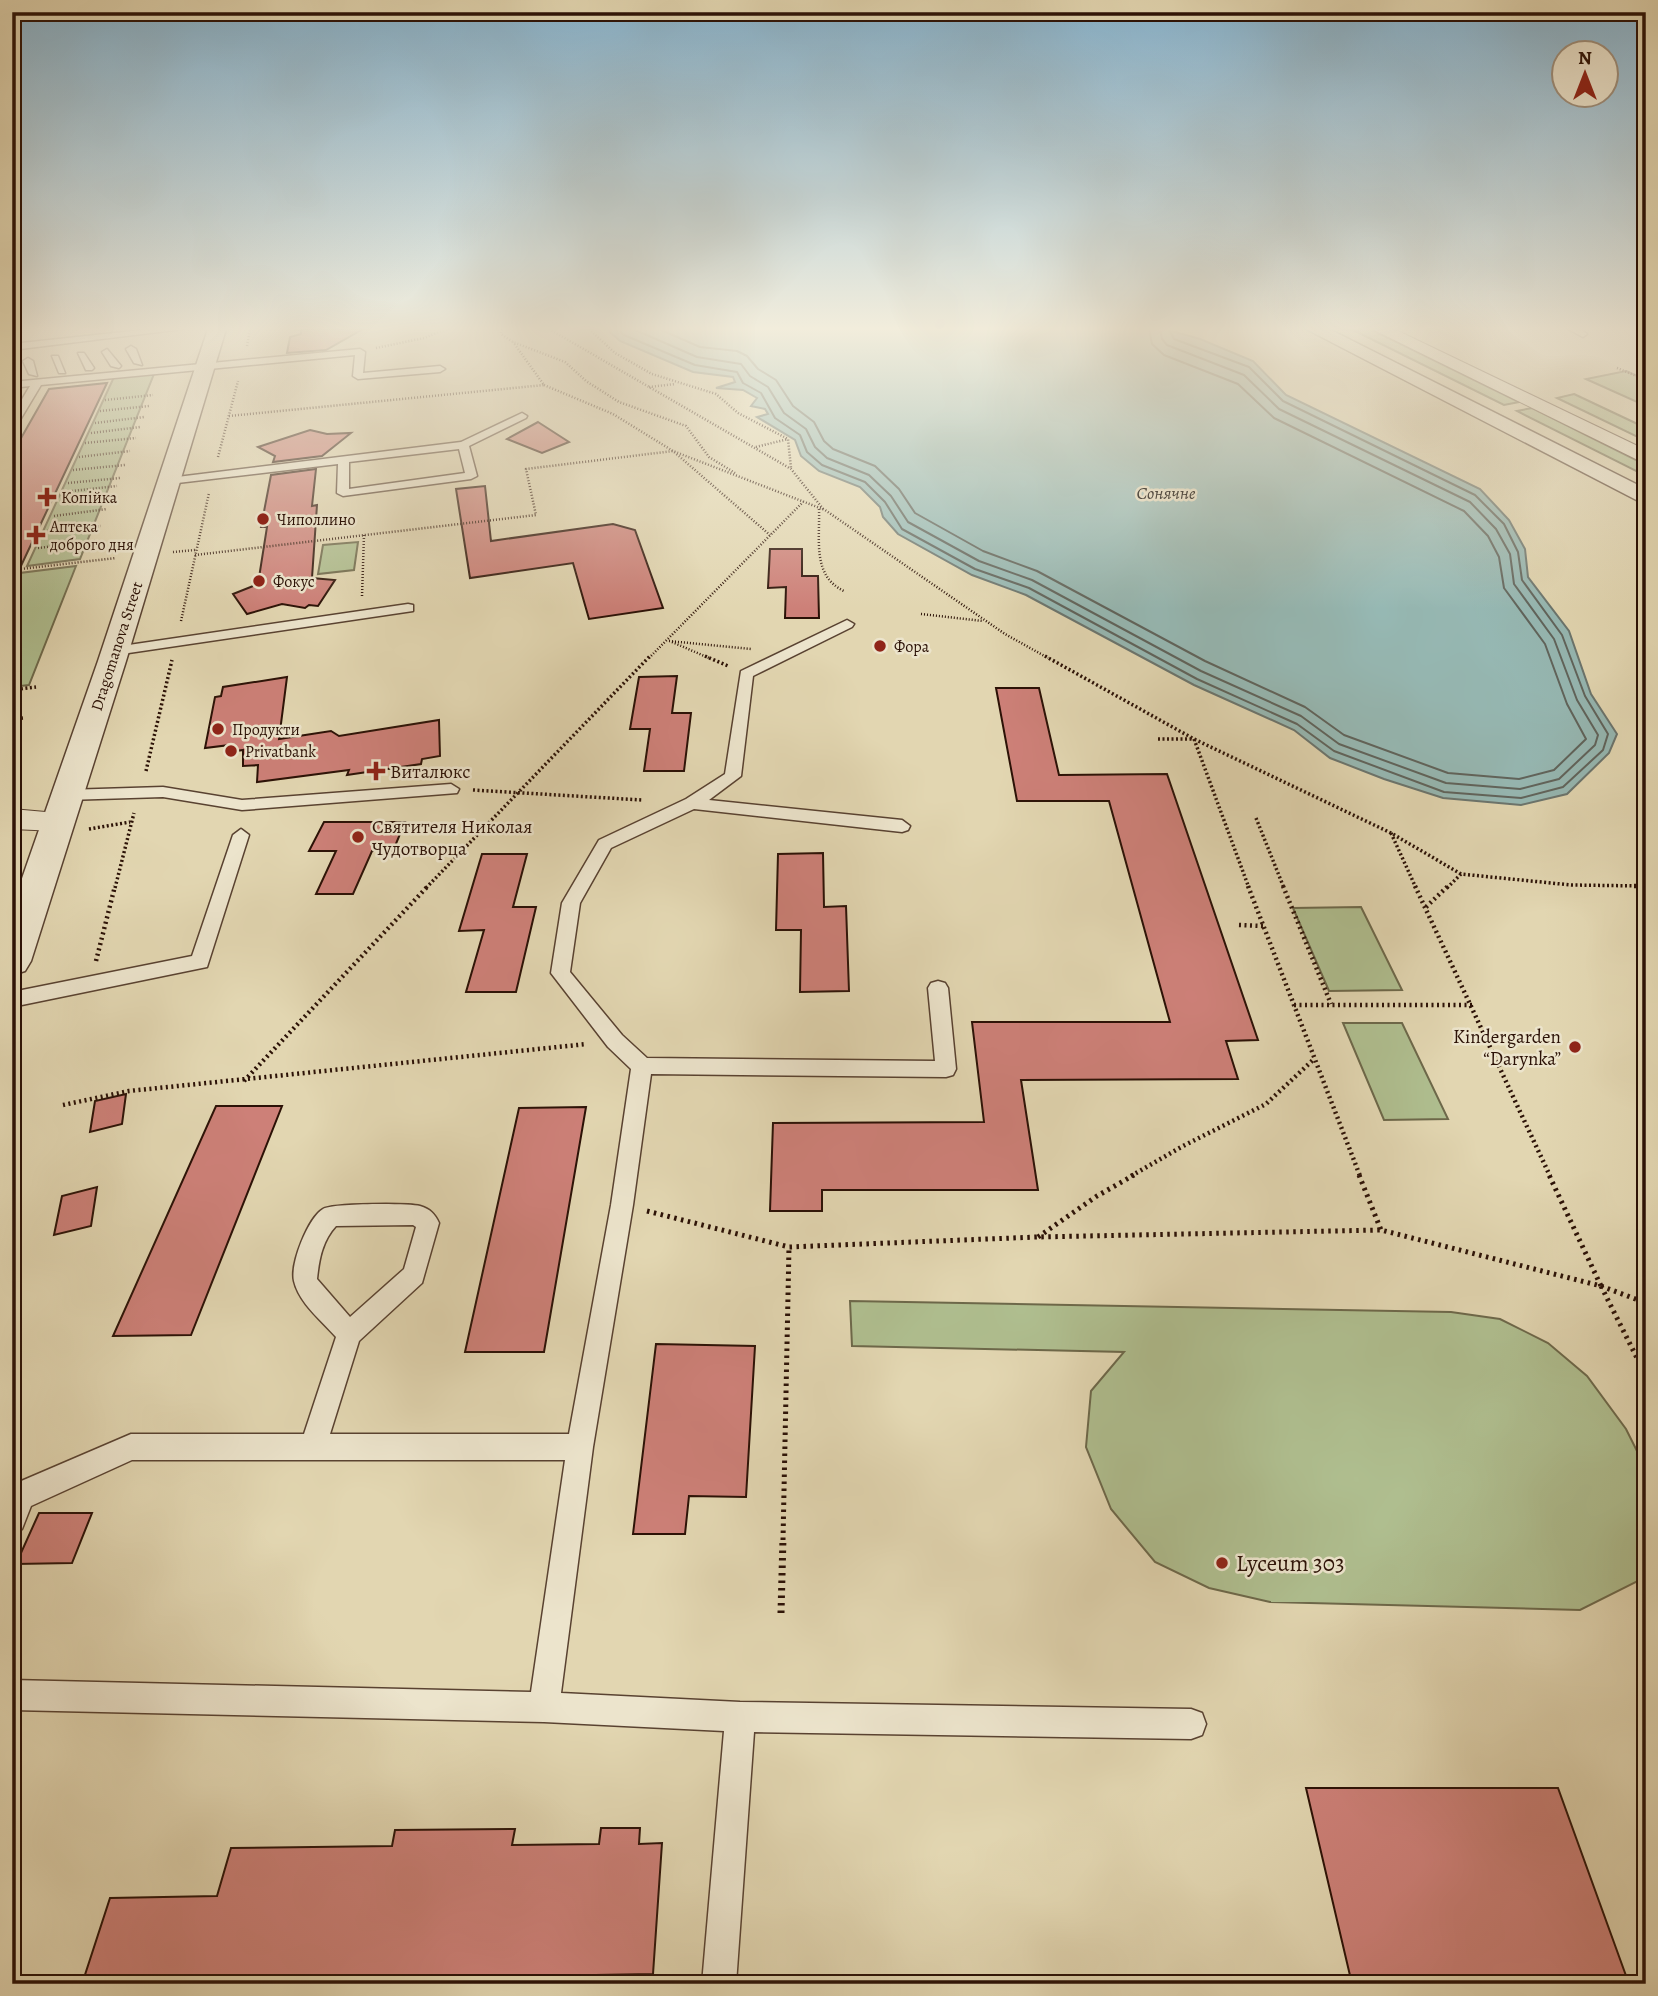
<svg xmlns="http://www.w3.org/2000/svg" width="1658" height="1996" viewBox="0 0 1658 1996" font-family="Alegreya,serif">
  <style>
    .green { fill: #afbe8f; stroke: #6d684a; stroke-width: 2 }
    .water { fill: #96b8b3; stroke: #6b756e; stroke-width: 2 }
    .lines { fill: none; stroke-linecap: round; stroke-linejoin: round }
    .shore { stroke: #60645c; stroke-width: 2 }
    .building { fill: #cd8078; stroke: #2b1106; stroke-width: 2 }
    .service-casing { stroke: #594231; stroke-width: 3 }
    .minor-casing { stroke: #594231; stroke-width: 2 }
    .tertiary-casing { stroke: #594231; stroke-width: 3 }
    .path-far4 { stroke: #2b1106; stroke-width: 2.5; stroke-dasharray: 1 2; stroke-linecap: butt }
    .path-far3 { stroke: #2b1106; stroke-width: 3.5; stroke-dasharray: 2 2.5; stroke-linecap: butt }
    .path-far2 { stroke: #2b1106; stroke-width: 4.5; stroke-dasharray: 2 3.5; stroke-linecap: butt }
    .path-far1 { stroke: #2b1106; stroke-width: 5; stroke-dasharray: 2.5 4.5; stroke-linecap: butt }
    .path { stroke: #2b1106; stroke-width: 7; stroke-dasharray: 2.5 5; stroke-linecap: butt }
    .service { fill: #ece4cc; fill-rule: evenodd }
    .minor { fill: #ece4cc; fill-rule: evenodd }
    .tertiary { fill: #ece4cc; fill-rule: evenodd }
    .poi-dot { fill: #8f2418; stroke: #ece4cc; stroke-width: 2.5 }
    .labels { text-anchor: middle; stroke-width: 5; stroke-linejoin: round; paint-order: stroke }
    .far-poi-label { font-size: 16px; fill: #2b1106; stroke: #ece4cc; text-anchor: start }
    .far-street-label { font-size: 16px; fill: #2b1106; stroke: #ece4cc }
    .far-water-label { font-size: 18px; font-style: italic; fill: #504b43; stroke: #ece4cc }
    .poi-label { font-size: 19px; fill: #2b1106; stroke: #ece4cc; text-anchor: start }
    .near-poi-label { font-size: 23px; fill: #2b1106; stroke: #ece4cc; text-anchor: start }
  </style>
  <rect width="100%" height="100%" fill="#e2d6b1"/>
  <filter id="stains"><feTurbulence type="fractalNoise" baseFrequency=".00286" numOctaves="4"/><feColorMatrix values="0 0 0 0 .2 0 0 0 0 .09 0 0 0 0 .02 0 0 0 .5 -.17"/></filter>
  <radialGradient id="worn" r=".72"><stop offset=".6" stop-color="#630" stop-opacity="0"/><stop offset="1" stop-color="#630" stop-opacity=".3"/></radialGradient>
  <g class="green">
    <path d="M1351 329H1370L1519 402 1504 405Z"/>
    <path d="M1626 371 1646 380V406L1586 379Z"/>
    <path d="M154 374 80 559 27 566 114 377Z"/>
    <path d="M1574 394 1646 428V441L1557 398Z"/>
    <path d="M1532 408 1646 465V476L1517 411Z"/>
    <path d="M358 542 354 570 318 574 323 545Z"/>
    <path d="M76 566 29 685 12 687V574Z"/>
    <path d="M1361 907 1402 990 1329 991 1293 908Z"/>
    <path d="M1343 1023H1402L1448 1119 1384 1120Z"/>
    <path d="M850 1301 1451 1312 1500 1319 1548 1343 1587 1376 1626 1429 1646 1469V1577L1580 1610 1270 1602 1209 1588 1155 1562 1111 1509 1086 1447 1091 1391 1124 1352 852 1346Z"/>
  </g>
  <path class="water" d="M612 329H1164L1200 339 1253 361 1286 395 1480 489 1509 520 1525 549 1528 577 1569 631 1591 694 1617 734 1609 753 1567 794 1521 805 1443 798 1384 779 1330 758 1294 730 1194 685 1026 595 972 575 898 534 883 517 880 507 860 487 819 471 801 456 795 440 757 417 768 414 765 409 751 406 757 398 743 390 716 388 735 382 733 377 693 372 620 341 610 332Z"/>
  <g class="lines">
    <g class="shore">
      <path d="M618 329 624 335 695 365 737 372 743 383 761 393 775 418 800 435 807 452 822 465 865 482 885 502 902 529 975 569 1029 588 1197 679 1297 724 1334 751 1444 792 1521 798 1563 787 1603 750 1608 734 1585 696 1562 635 1522 580 1518 552 1504 524 1475 495 1283 401 1249 367 1174 339 1169 329"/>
      <path d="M633 329 697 357 741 364 750 376 768 387 784 413 806 429 815 447 827 458 869 475 891 496 908 522 979 561 1032 580 1201 671 1301 716 1339 744 1446 783 1520 789 1559 779 1595 745 1598 735 1577 700 1554 639 1514 584 1510 554 1496 529 1470 502 1279 409 1244 375 1167 345 1162 339 1160 329"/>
      <path d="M659 329 700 347 737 351 747 356 758 369 776 380 793 406 814 422 824 441 833 449 875 466 899 489 915 513 983 551 1037 571 1205 661 1305 707 1344 735 1448 773 1519 779 1554 770 1586 739 1567 704 1545 644 1504 588 1499 557 1488 536 1464 511 1274 418 1238 384 1164 355 1152 344 1149 329"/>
    </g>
  </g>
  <g class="building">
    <path d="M301 329H363L326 350 287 353 290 337 301 334Z"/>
    <path d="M107 383 12 585V454L49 389Z"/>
    <path d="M538 422 569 442 542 453 507 439Z"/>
    <path d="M310 430 327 434 351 433 322 456 273 462 275 456 258 447Z"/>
    <path d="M316 469 312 506 317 505 312 578 335 580 318 606 309 605 305 608 282 604 247 614 233 594 258 584 267 527H261L271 475Z"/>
    <path d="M485 486 491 541 613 524 635 530 663 608 589 619 573 563 470 578 456 489Z"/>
    <path d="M770 549H802V576H818L819 618H785L786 587 768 588Z"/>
    <path d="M677 676 672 713H691L684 771H644L650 729H630L639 677Z"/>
    <path d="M287 677 279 739 331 731 339 736 439 720 440 756 422 759 421 764 347 775 349 770 257 782 258 765 243 766V750L230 752V745L205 748 215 697 221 696 223 687Z"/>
    <path d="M996 688H1039L1059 775 1167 774 1258 1040 1226 1041 1238 1079 1021 1080 1038 1190H822V1211H770L773 1123 984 1122 972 1022H1170L1109 801H1017Z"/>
    <path d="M324 822H405L393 851H372L353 894H316L336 851H309Z"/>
    <path d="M823 853 824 907 846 906 849 991 800 992 801 930H776L778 854Z"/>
    <path d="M482 854H527L513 907H536L516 992H466L484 930 459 931Z"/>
    <path d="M126 1094 122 1124 90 1132 95 1101Z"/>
    <path d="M216 1106H282L191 1335 113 1336Z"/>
    <path d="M586 1107 544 1352H465L519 1108Z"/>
    <path d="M97 1187 91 1226 54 1235 62 1196Z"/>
    <path d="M656 1344 755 1346 746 1497 689 1496 685 1534H633Z"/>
    <path d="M39 1513H92L72 1563 16 1564Z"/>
    <path d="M1306 1788H1558L1629 1984H1352Z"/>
    <path d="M601 1828H640L639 1844 662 1843 653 1974 82 1984 110 1898 217 1896 231 1848 392 1846 395 1830 515 1829 512 1845 599 1844Z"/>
  </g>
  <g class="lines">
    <defs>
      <g id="service">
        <path d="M151 329H183L12 350V344Z"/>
        <path d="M1568 329H1580L1587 334 1583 337Z"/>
        <path d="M131 346 136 349 142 365 134 363 126 349Z"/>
        <path d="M107 349 121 366 119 368 111 366 102 352Z"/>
        <path d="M360 349 365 352 363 373 440 366 445 369 440 372 358 379 353 376 355 355 41 385 17 425 12 428V416L30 386 12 388V382Z"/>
        <path d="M78 353H84L94 368 92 370H86Z"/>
        <path d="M52 356H58L65 373H59Z"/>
        <path d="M28 358 33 361 37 376 29 374 23 361Z"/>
        <path d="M522 413 527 416 526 418 469 446 477 476 471 479 343 496 337 493 338 464 169 484 163 481 169 478 461 442ZM459 449 465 473 349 489V462Z"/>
        <path d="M408 604 413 605V611L115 655 108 651 115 647Z"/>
        <path d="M847 620 854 624 852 627 753 676 741 776 709 800 902 820 910 826 908 830 902 832 694 809 611 848 580 903 570 972 622 1035 647 1058 935 1061 928 988 931 983 938 981 945 983 948 988 956 1069 953 1075 946 1077 651 1074 633 1205 593 1447 561 1693 740 1702 1191 1709 1202 1713 1206 1724 1202 1735 1191 1739 754 1732 736 1984H702L724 1731 544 1722 12 1710V1680L531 1692 565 1460H132L31 1506 22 1529 12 1533V1485L131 1434H304L336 1337C322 1321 299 1303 294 1281 290 1264 308 1218 323 1209 332 1203 409 1203 420 1206 430 1209 435 1214 439 1223L422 1283 359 1341 330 1434H569L611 1205 631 1069 608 1047 551 973 562 903 599 840 686 799 725 774 741 671ZM413 1225 416 1227 404 1269 350 1317 317 1279C319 1260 322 1241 336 1226Z"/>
        <path d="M451 784 459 789 457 793 242 810 163 797 66 800 58 795 66 790 163 787 242 800Z"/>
        <path d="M241 829 249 835 207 967 12 1007V992L192 956 233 835Z"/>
      </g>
      <g id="minor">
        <path d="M1372 329H1394L1646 450V464Z"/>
        <path d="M12 809 68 814 73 821 68 828 57 831 12 829Z"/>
      </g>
      <g id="tertiary">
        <path d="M208 329H226L126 661 31 961 25 971 12 975V907L98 661Z"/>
        <path d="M1306 329H1329L1646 489V505Z"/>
      </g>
    </defs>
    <use href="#service" class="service-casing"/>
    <use href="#minor" class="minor-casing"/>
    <use href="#tertiary" class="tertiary-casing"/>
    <g class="path-far4">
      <path d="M501 329V334L513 342 565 362 586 381 619 402 686 426 709 457 735 473"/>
      <path d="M549 329 791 469 824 510"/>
      <path d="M589 329 615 353 652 374 716 394 738 413 788 439 791 468"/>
      <path d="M247 346 250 329"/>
      <path d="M376 348 424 338 446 329"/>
      <path d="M1617 368 1646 380"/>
      <path d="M544 385 613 414 673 451 770 535"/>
      <path d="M649 387 675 384"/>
      <path d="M105 400 153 395"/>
      <path d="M100 411 149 406"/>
      <path d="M229 416 544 385 513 342"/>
      <path d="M95 423 144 417"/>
      <path d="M91 433 140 427"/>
      <path d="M85 443 136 438"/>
      <path d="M756 447 788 439"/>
      <path d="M79 457 130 451"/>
      <path d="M218 457 238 381"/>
      <path d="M73 470 125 465"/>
      <path d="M68 483 120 478"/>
      <path d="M63 492 117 486"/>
      <path d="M60 502 113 496"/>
      <path d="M819 509C820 540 812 576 844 591"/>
      <path d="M54 516 107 509"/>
      <path d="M47 531 101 526"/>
      <path d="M38 548 95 541"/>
      <path d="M173 552 195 550"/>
      <path d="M195 555 536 515 526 469 673 451 825 510 1005 634 1048 658"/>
      <path d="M12 570 116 558"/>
      <path d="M362 596 364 535"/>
      <path d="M1646 599V603"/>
      <path d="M921 614 983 621"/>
      <path d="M181 621 209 493"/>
      <path d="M669 641 751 649"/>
      <path d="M672 642 709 658"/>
      <path d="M649 658 803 502"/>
    </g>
    <g class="path-far3">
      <path d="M705 656 728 666"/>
      <path d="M1045 656 1194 739 1391 833 1461 874 1571 885 1646 886"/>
      <path d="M12 690 36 687"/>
      <path d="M12 719 24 718"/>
      <path d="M1158 739H1194L1249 888"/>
      <path d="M146 771 172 660"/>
      <path d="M473 790 642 800"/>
      <path d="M1256 818 1284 888"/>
      <path d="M89 829 130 822"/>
      <path d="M1391 833 1416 888"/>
      <path d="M115 888 134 813"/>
      <path d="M426 888 650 656"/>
      <path d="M1447 888 1461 874"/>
    </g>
    <g class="path-far2">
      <path d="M1248 886 1360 1176"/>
      <path d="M1283 886 1331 1004"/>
      <path d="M1415 886 1550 1176"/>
      <path d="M1634 886H1646"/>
      <path d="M1426 907 1448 886"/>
      <path d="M1239 925 1264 926"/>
      <path d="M96 961 115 886"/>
      <path d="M1294 1005H1472"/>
      <path d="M244 1081 428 886"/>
      <path d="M63 1105 129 1091 587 1044"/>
      <path d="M1131 1176 1183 1146 1266 1104 1313 1060"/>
    </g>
    <g class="path-far1">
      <path d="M1359 1175 1381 1230"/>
      <path d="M647 1211 789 1247 1037 1237 1381 1230 1601 1286 1549 1175"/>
      <path d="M1038 1237 1097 1196 1134 1175"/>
      <path d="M1601 1286 1646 1376"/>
      <path d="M1601 1286 1646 1303"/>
      <path d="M783 1540 789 1247"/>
    </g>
    <path class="path" d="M781 1613 783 1538"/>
    <use href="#service" class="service"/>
    <use href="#minor" class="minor"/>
    <use href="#tertiary" class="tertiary"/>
  </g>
  <linearGradient id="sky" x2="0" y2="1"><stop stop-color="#87b6d3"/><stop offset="0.54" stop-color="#f2eddc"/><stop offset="1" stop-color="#f2eddc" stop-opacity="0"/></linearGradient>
  <rect width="1658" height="609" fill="url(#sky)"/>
  <g class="poi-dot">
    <path d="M43.5 486.5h7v7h7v7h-7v7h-7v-7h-7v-7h7z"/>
    <circle cx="263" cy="519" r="7"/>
    <path d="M32.5 524.5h7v7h7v7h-7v7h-7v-7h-7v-7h7z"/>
    <circle cx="259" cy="581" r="7"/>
    <circle cx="880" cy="646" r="7"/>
    <circle cx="218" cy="729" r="7"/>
    <circle cx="231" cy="751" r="7"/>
    <path d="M372.5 760.5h7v7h7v7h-7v7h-7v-7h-7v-7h7z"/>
    <circle cx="358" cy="837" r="7"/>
    <circle cx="1575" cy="1047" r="7"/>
    <circle cx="1222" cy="1563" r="7"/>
  </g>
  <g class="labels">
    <g class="far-poi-label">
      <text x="61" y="503">Копійка</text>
      <text x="277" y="525">Чиполлино</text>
      <text x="50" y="532">Аптека<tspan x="50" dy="18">доброго дня</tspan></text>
      <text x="273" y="587">Фокус</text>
      <text x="894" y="652">Фора</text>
      <text x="232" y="735">Продукти</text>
      <text x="245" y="757">Privatbank</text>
    </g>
    <g class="far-street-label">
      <text transform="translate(116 646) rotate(-72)" y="6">Dragomanova Street</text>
    </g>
    <g class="far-water-label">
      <text x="1166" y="499">Сонячне</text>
    </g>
    <g class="poi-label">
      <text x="390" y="778">Виталюкс</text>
      <text x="372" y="833">Святителя Николая<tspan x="372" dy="22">Чудотворца</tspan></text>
      <text x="1561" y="1043" text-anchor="end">Kindergarden<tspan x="1561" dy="22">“Darynka”</tspan></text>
    </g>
    <g class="near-poi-label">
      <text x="1236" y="1571">Lyceum 303</text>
    </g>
  </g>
  <rect width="1658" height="1996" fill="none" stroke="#e2d6b1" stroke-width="42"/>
  <rect x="14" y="14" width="1630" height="1968" fill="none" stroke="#2b1106" stroke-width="3.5"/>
  <rect x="21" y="21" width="1616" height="1954" fill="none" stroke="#2b1106" stroke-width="2"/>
  <g transform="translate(1585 74)"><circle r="33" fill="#ece4cc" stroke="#9f907d" stroke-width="2"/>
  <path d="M0-5L12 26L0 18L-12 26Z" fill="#8f2418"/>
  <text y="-10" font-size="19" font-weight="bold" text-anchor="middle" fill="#2b1106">N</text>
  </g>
  <rect width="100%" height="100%" filter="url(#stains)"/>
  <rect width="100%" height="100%" fill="url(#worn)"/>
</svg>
